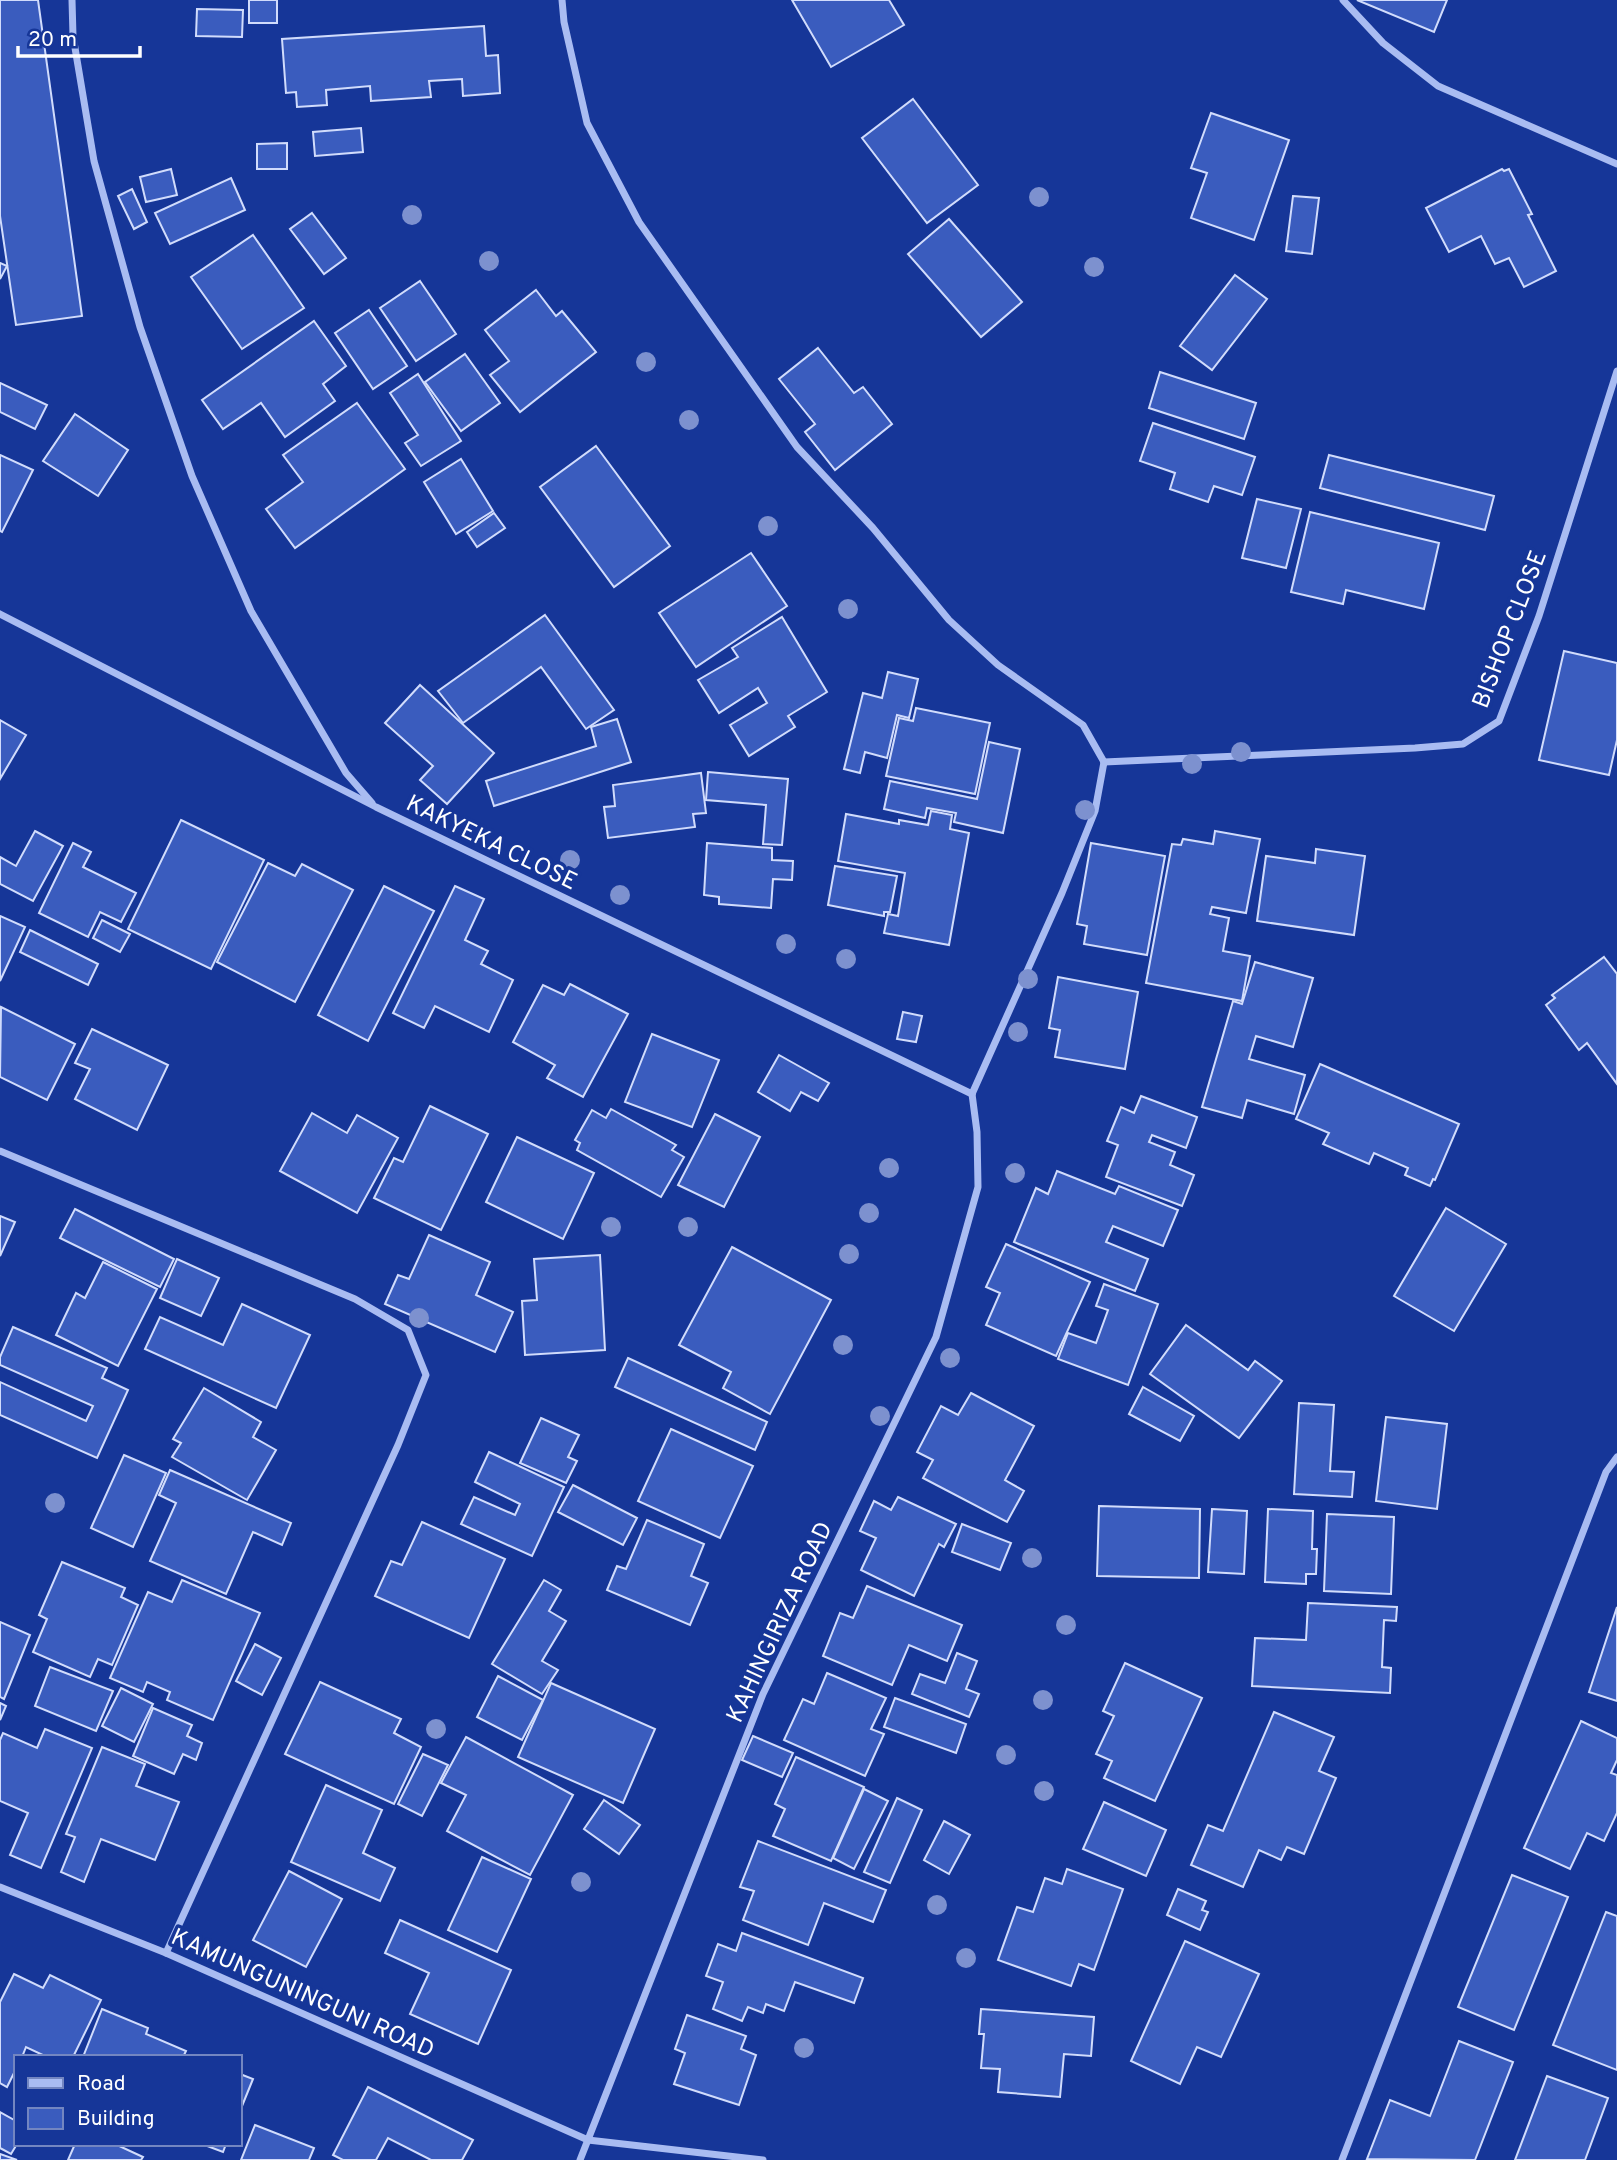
<svg xmlns="http://www.w3.org/2000/svg" width="1617" height="2160" viewBox="0 0 1617 2160" font-family="Overpass,sans-serif">
  <style>
    .building { fill: #3a5cbe; stroke: #d1dcfc; stroke-width: 2 }
    .lines { fill: none; stroke-linecap: round; stroke-linejoin: round }
    .minor { stroke: #a9bcf2; stroke-width: 7 }
    .tree { fill: #7d91cf }
    .labels { text-anchor: middle; stroke-width: 7; stroke-linejoin: round; paint-order: stroke }
    .street-label { font-size: 24px; fill: #fff; stroke: #163698 }
  </style>
  <rect width="100%" height="100%" fill="#163698"/>
  <g class="building">
    <path d="M0 0H38L82 316 16 325 0 216Z"/>
    <rect x="249" y="0" width="28" height="23"/>
    <path d="M792 0H889L904 25 831 67Z"/>
    <path d="M1357 0H1447L1434 32Z"/>
    <path d="M197 9 243 10 242 37 196 36Z"/>
    <path d="M484 26 486 56 498 55 500 93 463 96 462 79 429 81 431 97 371 101 370 86 326 90 327 105 297 107 296 92 286 93 282 39Z"/>
    <path d="M913 99 978 185 927 223 862 138Z"/>
    <path d="M1211 113 1289 140 1254 240 1191 218 1207 173 1191 168Z"/>
    <path d="M361 128 363 152 315 156 313 132Z"/>
    <path d="M287 143V169H257V144Z"/>
    <path d="M171 169 177 195 146 202 140 177Z"/>
    <path d="M1502 169 1504 171 1509 169 1532 214 1528 215 1556 271 1524 287 1509 258 1495 264 1481 236 1449 252 1426 208Z"/>
    <path d="M231 178 245 210 170 244 155 213Z"/>
    <path d="M132 189 147 222 134 229 118 196Z"/>
    <path d="M1293 196 1319 198 1312 254 1286 251Z"/>
    <path d="M312 213 346 258 324 274 290 229Z"/>
    <path d="M949 219 1022 302 981 337 908 254Z"/>
    <path d="M253 235 304 308 242 349 191 277Z"/>
    <path d="M0 263 7 266 0 279Z"/>
    <path d="M1235 275 1267 299 1212 370 1180 346Z"/>
    <path d="M420 281 456 334 416 361 380 308Z"/>
    <path d="M536 290 556 316 562 311 596 352 520 412 490 375 509 361 485 330Z"/>
    <path d="M369 310 407 366 373 389 335 333Z"/>
    <path d="M314 321 346 366 323 384 335 401 285 437 261 403 223 429 202 400Z"/>
    <path d="M818 348 854 393 863 387 892 424 835 470 805 432 815 424 779 379Z"/>
    <path d="M465 354 500 403 461 431 425 382Z"/>
    <path d="M1160 372 1256 403 1244 439 1149 408Z"/>
    <path d="M418 374 461 441 421 466 405 443 418 435 390 393Z"/>
    <path d="M0 383 47 405 35 429 0 412Z"/>
    <path d="M357 403 405 469 295 548 266 509 303 482 283 455Z"/>
    <path d="M75 414 128 450 98 496 43 461Z"/>
    <path d="M1153 423 1255 457 1242 495 1214 486 1208 502 1170 489 1175 473 1140 461Z"/>
    <path d="M596 446 670 546 614 587 540 487Z"/>
    <path d="M0 455 33 470 2 532 0 531Z"/>
    <path d="M1329 455 1494 496 1485 530 1320 488Z"/>
    <path d="M461 459 493 511 456 534 424 482Z"/>
    <path d="M1257 499 1301 509 1286 568 1242 558Z"/>
    <path d="M1310 512 1439 543 1424 609 1346 590 1343 604 1291 592Z"/>
    <path d="M494 513 505 528 477 547 467 532Z"/>
    <path d="M751 553 787 606 696 667 659 613Z"/>
    <path d="M545 615 614 710 586 729 541 667 463 723 438 691Z"/>
    <path d="M782 617 827 692 788 716 795 727 749 756 730 725 767 703 758 688 719 713 698 680 738 657 732 648Z"/>
    <path d="M1564 651 1617 663V740L1609 775 1539 760Z"/>
    <path d="M888 672 918 679 909 718 897 715 887 758 865 752 860 773 844 769 863 693 882 698Z"/>
    <path d="M420 685 494 753 447 804 420 780 433 766 385 723Z"/>
    <path d="M916 708 990 723 975 794 886 776 899 718 913 721Z"/>
    <path d="M617 719 631 762 494 806 486 781 596 746 591 727Z"/>
    <path d="M0 720 26 735 0 779Z"/>
    <path d="M989 742 1020 749 1003 833 954 822 956 813 927 808 925 818 884 809 890 781 977 799Z"/>
    <path d="M708 772 788 779 782 845 763 844 766 805 706 800Z"/>
    <path d="M701 773 706 813 693 814 695 827 608 838 604 807 615 806 613 785Z"/>
    <path d="M931 811 952 815 950 829 969 833 949 945 884 933 888 914 898 916 905 873 838 861 846 814 899 824V820L928 825Z"/>
    <path d="M181 820 264 860 211 969 128 929Z"/>
    <path d="M35 831 63 846 33 901 0 884V857L16 866Z"/>
    <path d="M1215 831 1260 839 1246 913 1212 907 1210 914 1229 918 1223 951 1250 956 1242 1001 1146 983 1172 844 1181 845 1183 839 1213 844Z"/>
    <path d="M73 843 91 852 83 867 136 893 121 922 100 912 88 937 39 913Z"/>
    <path d="M707 843 772 848V860L793 861 792 880 773 879 771 908 719 904V897L704 895Z"/>
    <path d="M1091 843 1165 856 1147 955 1084 944 1087 926 1077 924Z"/>
    <path d="M1316 849 1365 856 1354 935 1257 921 1266 856 1315 863Z"/>
    <path d="M268 863 295 876 302 864 353 890 295 1002 217 962Z"/>
    <path d="M835 866 897 876 890 912H884V916L828 905Z"/>
    <path d="M384 886 434 911 368 1041 318 1015Z"/>
    <path d="M455 886 484 899 465 940 488 951 481 964 513 980 489 1032 435 1006 424 1028 393 1013Z"/>
    <path d="M0 916 25 927 0 981Z"/>
    <path d="M102 920 130 934 120 952 93 938Z"/>
    <path d="M30 930 98 964 88 985 20 952Z"/>
    <path d="M1604 957 1617 974V1084L1587 1043 1579 1050 1546 1005 1555 998 1552 995Z"/>
    <path d="M1255 962 1313 978 1293 1047 1256 1036 1249 1059 1305 1075 1294 1114 1247 1100 1242 1118 1202 1107 1233 1001 1242 1004Z"/>
    <path d="M1058 977 1138 992 1125 1069 1055 1057 1060 1030 1049 1028Z"/>
    <path d="M570 984 628 1014 583 1097 547 1078 555 1065 513 1042 543 985 564 995Z"/>
    <path d="M1 1007 75 1044 47 1100 0 1077Z"/>
    <path d="M903 1012 922 1016 916 1042 897 1039Z"/>
    <path d="M92 1029 168 1065 137 1130 75 1099 90 1069 75 1063Z"/>
    <path d="M652 1034 719 1060 692 1127 625 1102Z"/>
    <path d="M779 1055 829 1083 818 1101 801 1092 790 1111 758 1092Z"/>
    <path d="M1320 1064 1459 1124 1435 1180 1433 1179 1430 1186 1405 1175 1408 1168 1374 1153 1369 1164 1323 1144 1329 1133 1296 1119Z"/>
    <path d="M1141 1096 1197 1117 1186 1148 1152 1135 1149 1142 1175 1152 1170 1165 1194 1175 1182 1206 1106 1177 1118 1145 1107 1141 1121 1107 1134 1113Z"/>
    <path d="M430 1106 488 1134 441 1230 374 1198 394 1158 403 1162Z"/>
    <path d="M611 1109 676 1145 672 1150 684 1157 661 1197 577 1150 580 1143 575 1140 592 1110 606 1118Z"/>
    <path d="M312 1113 347 1133 357 1115 398 1138 357 1213 280 1171Z"/>
    <path d="M715 1114 760 1137 724 1207 678 1185Z"/>
    <path d="M517 1137 594 1173 563 1239 486 1202Z"/>
    <path d="M1057 1171 1115 1194 1119 1186 1178 1210 1163 1246 1113 1226 1106 1242 1148 1259 1135 1291 1014 1242 1036 1188 1048 1194Z"/>
    <path d="M1446 1208 1506 1244 1454 1331 1394 1296Z"/>
    <path d="M75 1209 174 1259 160 1287 60 1238Z"/>
    <path d="M0 1216 15 1222 0 1256Z"/>
    <path d="M429 1235 490 1262 476 1295 513 1312 495 1352 385 1304 398 1275 409 1279Z"/>
    <path d="M1006 1244 1090 1282 1056 1356 986 1325 1000 1293 986 1287Z"/>
    <path d="M732 1247 831 1300 770 1414 723 1388 731 1372 679 1345Z"/>
    <path d="M600 1255 605 1350 525 1355 522 1301 537 1300 534 1259Z"/>
    <path d="M177 1259 219 1278 201 1316 160 1298Z"/>
    <path d="M103 1262 157 1289 118 1366 56 1335 76 1293 85 1298Z"/>
    <path d="M1104 1284 1158 1304 1128 1385 1058 1359 1068 1333 1096 1343 1108 1310 1096 1306Z"/>
    <path d="M242 1304 310 1335 276 1408 145 1349 160 1317 223 1345Z"/>
    <path d="M1186 1325 1248 1370 1255 1361 1282 1381 1239 1438 1150 1374Z"/>
    <path d="M13 1327 107 1368 102 1378 128 1390 97 1458 0 1415V1382L86 1421 93 1406 0 1365V1357Z"/>
    <path d="M628 1358 767 1422 755 1450 615 1387Z"/>
    <path d="M1143 1387 1194 1416 1180 1441 1129 1414Z"/>
    <path d="M204 1388 261 1422 253 1437 276 1450 247 1500 172 1457 181 1443 173 1439Z"/>
    <path d="M971 1393 1034 1426 1005 1480 1024 1491 1007 1522 923 1478 933 1460 917 1452 941 1406 958 1415Z"/>
    <path d="M1299 1403 1334 1405 1330 1471 1354 1472 1352 1497 1294 1494Z"/>
    <path d="M1386 1417 1447 1424 1437 1509 1376 1501Z"/>
    <path d="M541 1418 579 1435 568 1457 577 1461 566 1483 520 1463Z"/>
    <path d="M671 1429 753 1466 720 1538 638 1501Z"/>
    <path d="M489 1452 564 1487 532 1556 461 1524 474 1497 515 1515 520 1504 475 1482Z"/>
    <path d="M124 1455 166 1473 133 1547 91 1528Z"/>
    <path d="M170 1470 291 1523 282 1545 253 1532 226 1594 150 1561 176 1503 159 1495Z"/>
    <path d="M573 1485 637 1518 623 1545 558 1512Z"/>
    <path d="M898 1497 956 1524 944 1547 939 1544 914 1596 861 1570 876 1538 860 1531 874 1501 891 1510Z"/>
    <path d="M1099 1506 1200 1509 1199 1578 1097 1576Z"/>
    <path d="M1212 1509 1247 1511 1244 1574 1208 1572Z"/>
    <path d="M1268 1509 1313 1511 1312 1549H1317L1316 1574H1306V1584L1265 1582Z"/>
    <path d="M1327 1514 1394 1517 1391 1594 1324 1591Z"/>
    <path d="M647 1520 704 1544 691 1576 708 1583 690 1625 607 1590 617 1566 626 1569Z"/>
    <path d="M422 1522 505 1559 469 1638 375 1596 391 1561 402 1565Z"/>
    <path d="M962 1524 1011 1543 1000 1570 952 1552Z"/>
    <path d="M62 1562 125 1588 121 1597 138 1605 112 1665 98 1659 90 1677 33 1652 47 1619 39 1615Z"/>
    <path d="M182 1580 260 1613 213 1720 167 1700 170 1692 147 1682 143 1692 110 1678 148 1592 172 1602Z"/>
    <path d="M544 1580 561 1590 549 1611 566 1621 542 1661 558 1670 542 1694 492 1664Z"/>
    <path d="M867 1586 962 1625 947 1661 909 1645 892 1685 823 1656 840 1613 853 1618Z"/>
    <path d="M1308 1603 1397 1607 1396 1621 1384 1620 1382 1667 1391 1668 1390 1693 1252 1686 1255 1638 1306 1640Z"/>
    <path d="M1617 1607V1701L1589 1692Z"/>
    <path d="M0 1622 30 1635 4 1699 0 1697Z"/>
    <path d="M255 1644 281 1658 262 1695 236 1681Z"/>
    <path d="M957 1653 977 1661 966 1689 979 1694 969 1717 912 1694 920 1674 945 1683Z"/>
    <path d="M1125 1663 1202 1698 1155 1801 1104 1778 1112 1761 1096 1754 1114 1716 1103 1711Z"/>
    <path d="M50 1667 113 1691 96 1731 35 1706Z"/>
    <path d="M827 1673 886 1698 871 1729 884 1734 865 1776 784 1740 803 1699 814 1704Z"/>
    <path d="M498 1676 543 1700 522 1740 477 1717Z"/>
    <path d="M320 1682 401 1719 394 1733 421 1747 394 1804 285 1754Z"/>
    <path d="M551 1683 655 1729 623 1803 518 1757Z"/>
    <path d="M121 1688 153 1704 134 1742 102 1726Z"/>
    <path d="M895 1698 966 1724 956 1753 884 1727Z"/>
    <path d="M0 1703 6 1706 0 1720Z"/>
    <path d="M153 1708 192 1725 187 1736 202 1743 196 1760 183 1754 174 1774 133 1756Z"/>
    <path d="M1274 1712 1334 1737 1319 1771 1336 1778 1304 1854 1287 1847 1281 1860 1259 1850 1243 1887 1191 1865 1208 1825 1223 1831Z"/>
    <path d="M1581 1721 1617 1738V1760L1611 1773 1617 1775V1813L1604 1841 1587 1833 1570 1869 1524 1848Z"/>
    <path d="M45 1729 92 1748 41 1868 10 1855 28 1813 0 1801V1740L3 1733 37 1748Z"/>
    <path d="M753 1736 793 1753 782 1777 742 1760Z"/>
    <path d="M466 1737 573 1795 530 1875 447 1831 466 1795 441 1783Z"/>
    <path d="M102 1747 145 1764 136 1786 179 1802 155 1860 101 1839 84 1882 61 1872 75 1837 66 1834Z"/>
    <path d="M423 1754 448 1765 422 1816 398 1804Z"/>
    <path d="M796 1757 864 1787 831 1861 773 1836 785 1809 775 1804Z"/>
    <path d="M326 1785 382 1810 363 1853 395 1868 380 1901 291 1862Z"/>
    <path d="M864 1789 888 1801 854 1869 833 1858Z"/>
    <path d="M897 1798 922 1810 890 1883 864 1872Z"/>
    <path d="M604 1800 640 1825 619 1854 584 1829Z"/>
    <path d="M1104 1802 1166 1830 1146 1876 1083 1849Z"/>
    <path d="M944 1821 970 1835 949 1874 924 1860Z"/>
    <path d="M758 1841 886 1890 873 1922 824 1903 808 1945 743 1920 754 1891 740 1887Z"/>
    <path d="M482 1857 531 1879 497 1952 448 1930Z"/>
    <path d="M1067 1869 1123 1889 1094 1970 1079 1964 1071 1986 998 1960 1017 1907 1033 1912 1045 1878 1062 1884Z"/>
    <path d="M289 1871 342 1899 306 1967 253 1940Z"/>
    <path d="M1512 1875 1568 1897 1514 2030 1458 2007Z"/>
    <path d="M1178 1889 1206 1901 1202 1910 1208 1912 1200 1930 1167 1915Z"/>
    <path d="M1606 1912 1617 1916V2070L1553 2045Z"/>
    <path d="M400 1920 511 1970 478 2044 410 2014 429 1973 385 1953Z"/>
    <path d="M742 1933 863 1978 854 2003 795 1982 784 2011 766 2004 763 2013 748 2007 742 2021 713 2009 723 1982 706 1976 718 1944 736 1951Z"/>
    <path d="M1185 1941 1259 1974 1221 2057 1197 2047 1180 2084 1131 2061Z"/>
    <path d="M14 1974 43 1988 50 1975 101 2000 73 2057H47L26 2047 22 2057H16V2069L7 2087 0 2083V2002Z"/>
    <path d="M102 2009 148 2028 146 2034 186 2051 183 2057H83Z"/>
    <path d="M981 2009 1094 2017 1091 2056 1064 2054 1060 2097 998 2092 1000 2069 981 2068 984 2034H979Z"/>
    <path d="M687 2015 746 2036 741 2049 756 2055 739 2105 674 2084 685 2053 675 2049Z"/>
    <path d="M1459 2041 1513 2062 1475 2160 1367 2159 1390 2100 1430 2116Z"/>
    <path d="M240 2074 253 2079 240 2111Z"/>
    <path d="M1547 2076 1608 2098 1585 2160H1515Z"/>
    <path d="M368 2087 473 2140 462 2160H431L388 2138 376 2160H343L333 2155Z"/>
    <path d="M0 2112 16 2121V2144H17L11 2154 0 2148Z"/>
    <path d="M255 2125 314 2148 309 2160H241Z"/>
    <path d="M75 2144H115L143 2157 141 2160H68Z"/>
    <path d="M202 2144H226L223 2152Z"/>
    <path d="M0 2154 17 2160H0Z"/>
  </g>
  <g class="lines">
    <g class="minor">
      <path d="M72 0 73 36 94 161 140 327 192 476 251 611 346 773 372 803"/>
      <path d="M562 0 564 22 587 123 639 222 797 447 873 528 949 620 998 665 1083 725 1104 762"/>
      <path d="M1343 0 1383 43 1438 86 1617 164"/>
      <path d="M0 614 376 807 972 1094"/>
      <path d="M1104 762 1415 748 1463 744 1499 721 1539 616 1617 371"/>
      <path d="M972 1094 1062 893 1095 811 1104 762"/>
      <path d="M0 1151 355 1299 408 1330 426 1375 398 1445 166 1953"/>
      <path d="M0 1887 166 1953 588 2140 763 2160"/>
      <path d="M580 2160 763 1694 936 1337 978 1187 977 1132 972 1094"/>
      <path d="M1342 2160 1606 1472 1617 1457"/>
    </g>
  </g>
  <g class="tree">
    <circle cx="1039" cy="197" r="10"/>
    <circle cx="412" cy="215" r="10"/>
    <circle cx="489" cy="261" r="10"/>
    <circle cx="1094" cy="267" r="10"/>
    <circle cx="646" cy="362" r="10"/>
    <circle cx="689" cy="420" r="10"/>
    <circle cx="768" cy="526" r="10"/>
    <circle cx="848" cy="609" r="10"/>
    <circle cx="1241" cy="752" r="10"/>
    <circle cx="1192" cy="764" r="10"/>
    <circle cx="1085" cy="810" r="10"/>
    <circle cx="570" cy="860" r="10"/>
    <circle cx="620" cy="895" r="10"/>
    <circle cx="786" cy="944" r="10"/>
    <circle cx="846" cy="959" r="10"/>
    <circle cx="1028" cy="979" r="10"/>
    <circle cx="1018" cy="1032" r="10"/>
    <circle cx="889" cy="1168" r="10"/>
    <circle cx="1015" cy="1173" r="10"/>
    <circle cx="869" cy="1213" r="10"/>
    <circle cx="611" cy="1227" r="10"/>
    <circle cx="688" cy="1227" r="10"/>
    <circle cx="849" cy="1254" r="10"/>
    <circle cx="419" cy="1318" r="10"/>
    <circle cx="843" cy="1345" r="10"/>
    <circle cx="950" cy="1358" r="10"/>
    <circle cx="880" cy="1416" r="10"/>
    <circle cx="55" cy="1503" r="10"/>
    <circle cx="1032" cy="1558" r="10"/>
    <circle cx="1066" cy="1625" r="10"/>
    <circle cx="1043" cy="1700" r="10"/>
    <circle cx="436" cy="1729" r="10"/>
    <circle cx="1006" cy="1755" r="10"/>
    <circle cx="1044" cy="1791" r="10"/>
    <circle cx="581" cy="1882" r="10"/>
    <circle cx="937" cy="1905" r="10"/>
    <circle cx="966" cy="1958" r="10"/>
    <circle cx="804" cy="2048" r="10"/>
  </g>
  <g class="labels">
    <g class="street-label">
      <text transform="translate(1509 629) rotate(-69)" y="8">BISHOP CLOSE</text>
      <text transform="translate(492 842) rotate(26)" y="8">KAKYEKA CLOSE</text>
      <text transform="translate(779 1622) rotate(-65)" y="8">KAHINGIRIZA ROAD</text>
      <text transform="translate(303 1993) rotate(24)" y="8">KAMUNGUNINGUNI ROAD</text>
    </g>
  </g>
  <rect x="14" y="2055" width="228" height="91" fill="#163698" stroke="#7386c1" stroke-width="2"/>
  <rect x="28" y="2078" width="35" height="10" fill="#a9bcf2" stroke="#7386c1" stroke-width="2"/>
  <text x="77" y="2090" font-size="21" fill="#ffffff">Road</text>
  <rect x="28" y="2108" width="35" height="21" fill="#3a5cbe" stroke="#7386c1" stroke-width="2"/>
  <text x="77" y="2125" font-size="21" fill="#ffffff">Building</text>
  <path d="M18 46v10h122v-10" fill="none" stroke="#ffffff" stroke-width="3.5"/>
  <text x="28" y="46" font-size="21" fill="#ffffff" stroke="#163698" stroke-width="5" paint-order="stroke">20 m</text>
</svg>
